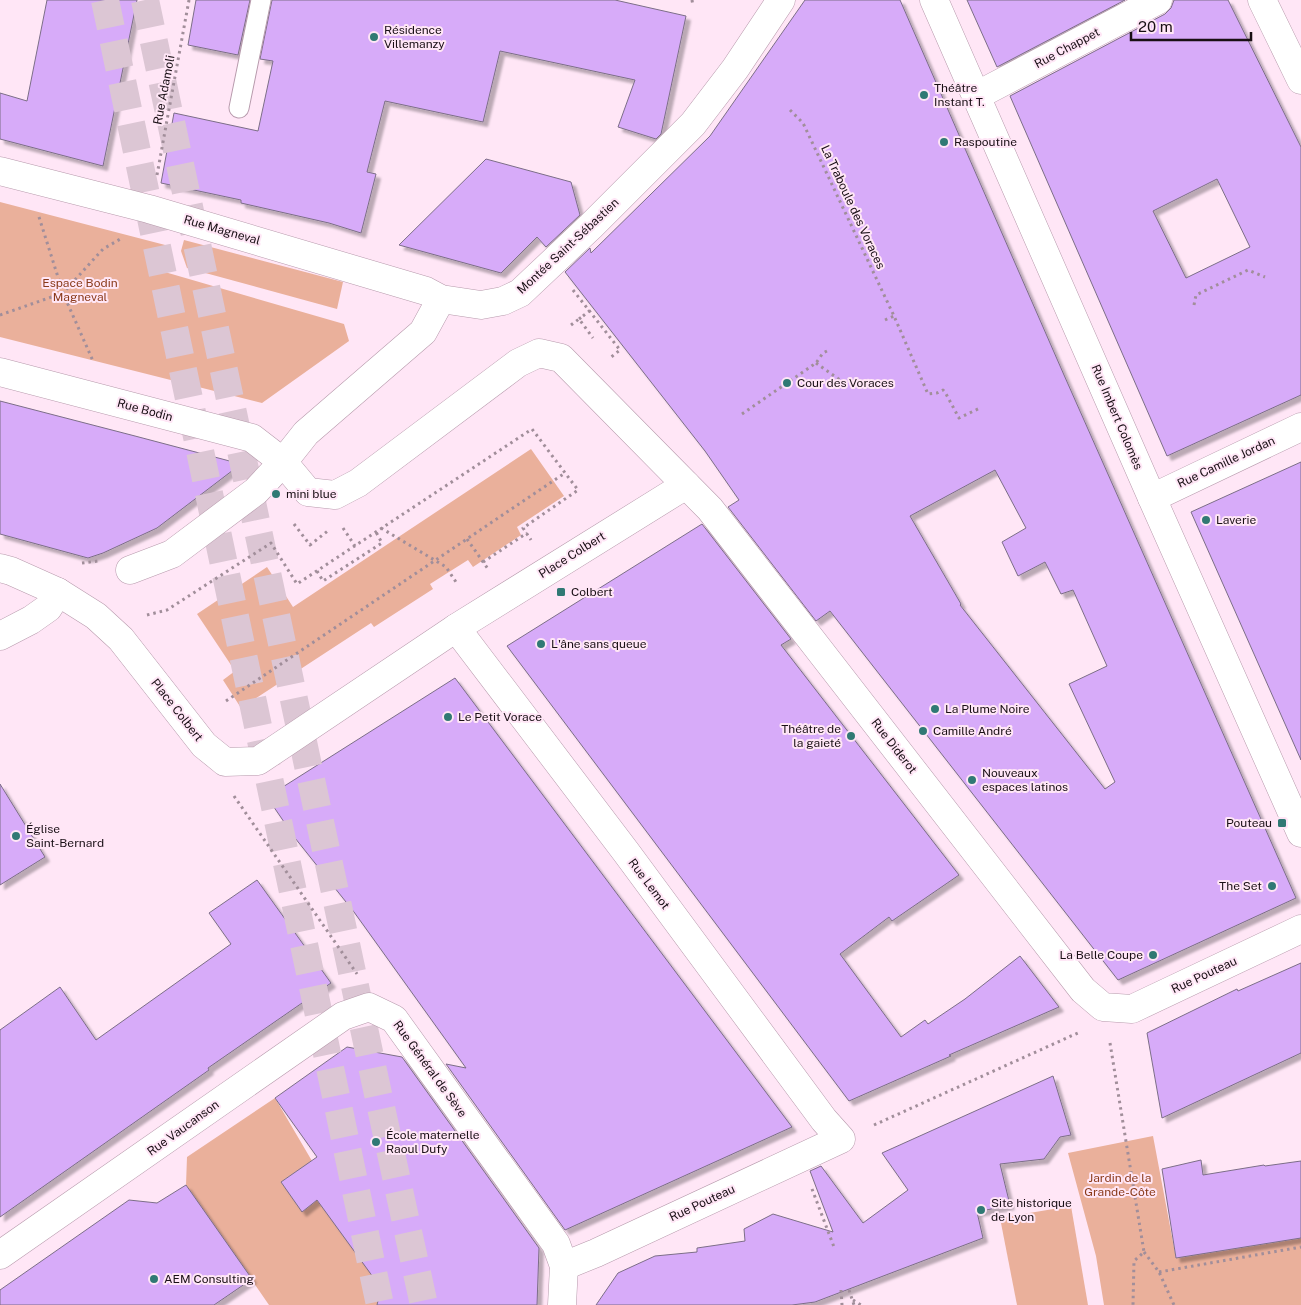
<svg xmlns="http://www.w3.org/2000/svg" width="1301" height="1305" viewBox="0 0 1301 1305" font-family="'Public Sans',sans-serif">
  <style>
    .green { fill: #eab09b }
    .building { fill: #d7abf9; stroke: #7c6e87; fill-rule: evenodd; filter: url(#shadow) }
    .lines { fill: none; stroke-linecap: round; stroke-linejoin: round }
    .primary-tunnel { stroke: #dcc6d4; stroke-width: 28; stroke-dasharray: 28 14; stroke-linecap: butt }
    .lane-casing { stroke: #b79aac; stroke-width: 21 }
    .street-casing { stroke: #b79aac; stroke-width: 29 }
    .path { stroke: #a18e9a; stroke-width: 3; stroke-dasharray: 2.5 4; stroke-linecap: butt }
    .lane { stroke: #fff; stroke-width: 19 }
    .street { stroke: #fff; stroke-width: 28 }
    .path-bridge { stroke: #a18e9a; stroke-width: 3; stroke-dasharray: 2.5 4; stroke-linecap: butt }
    .poi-dot { fill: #307974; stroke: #ffe6f6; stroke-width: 2 }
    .labels { text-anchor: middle; stroke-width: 4; stroke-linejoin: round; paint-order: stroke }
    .poi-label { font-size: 12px; fill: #190f15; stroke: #ffe6f6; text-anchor: start }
    .street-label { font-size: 12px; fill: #190f15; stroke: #ffe6f6 }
    .park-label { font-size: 12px; fill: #8a3a1a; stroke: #ffe6f6 }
  </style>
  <defs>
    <filter id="shadow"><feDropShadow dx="4.5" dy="4.5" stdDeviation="1" flood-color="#0004"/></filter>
  </defs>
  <rect width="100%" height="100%" fill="#ffe6f6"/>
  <g class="green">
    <path d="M0 202 169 246 151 268 344 324 349 341 262 403 0 337Z"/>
    <path d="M184 240 343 282 337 309 187 268 181 251Z"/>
    <path d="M531 449 564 496 517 527 521 535 473 567 468 560 430 584 433 589 374 627 371 623 241 708 223 680 235 671 197 614 267 567 293 607Z"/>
    <path d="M275 1098 312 1161 281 1182 302 1211 317 1200 382 1283 377 1305H269L186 1185 187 1157Z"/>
    <path d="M1153 1136 1176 1258 1301 1238V1305H1104L1096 1256 1068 1153Z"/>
    <path d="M1071 1206 1088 1305H1017L1000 1218Z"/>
  </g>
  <g class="building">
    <path d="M47 0H137L103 166 0 139V93L27 101Z"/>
    <path d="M196 0H250L238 55 188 45Z"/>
    <path d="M272 0H615L686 16 661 134 656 139 618 127 635 80 500 51 483 122 385 101 367 172 376 174 361 233 329 223 241 203V200L161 183 174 113 258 131 273 61 260 59Z"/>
    <path d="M805 0H900L1064 375 1296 898 1118 980 830 611 816 621 728 507 739 500 705 451 565 272 590 248 591 253 710 136ZM995 470 1026 528 1002 542 1018 576 1045 562 1061 594 1073 590 1107 666 1069 684 1115 782 1105 789 960 605 961 604 910 516Z"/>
    <path d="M967 0H1125L997 67Z"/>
    <path d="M1174 0H1228L1301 147V395L1167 456 1010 96 1165 14 1171 8ZM1217 179 1250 247 1186 278 1153 211Z"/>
    <path d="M486 159 571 182 580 215 546 247 537 237 501 273 399 245Z"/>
    <path d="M0 401 135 436 241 464 157 528 103 553 88 558 0 534Z"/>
    <path d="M1301 462V760L1191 512Z"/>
    <path d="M702 524 791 639 781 645 959 875 892 921 889 917 840 954 901 1037 925 1020 928 1024 965 999 1020 956 1059 1007 949 1055 951 1056 849 1101 507 646Z"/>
    <path d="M455 678 792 1127 565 1230 446 1064 466 1068 354 912 295 838 267 797Z"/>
    <path d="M0 784 45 857 0 885Z"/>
    <path d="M257 880 331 983 208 1068 209 1070 0 1217V1030L60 987 96 1040 231 944 209 913Z"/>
    <path d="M1301 963V1053L1162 1118 1147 1033 1237 989 1238 991Z"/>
    <path d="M347 1047 402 1057 539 1248 537 1305H377L381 1288 317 1200 302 1212 281 1182 317 1157 275 1098Z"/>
    <path d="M1053 1076 1071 1135 1060 1137 1044 1159 1000 1164 1010 1205 977 1212 983 1238 815 1302 792 1305H596L618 1273 655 1256 697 1252V1248L745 1241 744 1229 773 1214 833 1232 810 1171 821 1166 863 1223 908 1190 882 1153Z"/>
    <path d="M1201 1160 1203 1175 1264 1165 1265 1166 1301 1161V1238L1176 1258 1162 1169Z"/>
    <path d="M186 1185 252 1279 214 1305H0V1290L129 1200 157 1203Z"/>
  </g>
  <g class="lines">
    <g class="primary-tunnel">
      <path d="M105 0 380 1305"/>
      <path d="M145 0 375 1080 424 1305"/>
    </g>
    <defs>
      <path id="lane" d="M239 108 261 0"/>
      <g id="street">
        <path d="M934 0 1152 498 1301 833"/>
        <path d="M1262 0 1301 80"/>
        <path d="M976 96 1158 0"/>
        <path d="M0 171 149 209 426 291 441 299 481 305 503 301 520 293 591 226 693 124 735 69 781 0"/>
        <path d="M0 372 252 438 283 462 308 492 335 495 358 483 518 363 539 353 561 358 710 509 1083 990 1103 1007 1132 1009 1301 929"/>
        <path d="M1152 498 1301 427"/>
        <path d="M0 568 11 571 58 592 96 616 121 639 204 745 225 762 258 761 456 628 686 485"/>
        <path d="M130 570 172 554 256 491 283 462 306 433 423 332 441 299"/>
        <path d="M456 628 626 852 824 1120 841 1139 596 1253 564 1266"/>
        <path d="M0 636 31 620 48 608 58 592"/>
        <path d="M0 1255 343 1016 369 1007 394 1019 556 1244 564 1266 562 1305"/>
      </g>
    </defs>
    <use href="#lane" class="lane-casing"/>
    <use href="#street" class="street-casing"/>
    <g class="path">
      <path d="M692 0 693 6"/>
      <path d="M790 110 803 123 894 316 928 394 937 393 943 390 945 392 959 418 980 408"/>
      <path d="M157 175 189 0"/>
      <path d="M39 217 63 293 93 361"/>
      <path d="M573 290 620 350 610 358"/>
      <path d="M1194 305 1196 295 1248 270 1265 277"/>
      <path d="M0 315 63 293 103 249 122 238"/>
      <path d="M579 319 583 316"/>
      <path d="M885 320 894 316"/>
      <path d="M571 325 579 319 593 338"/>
      <path d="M816 363 840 380"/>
      <path d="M742 414 816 363 823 353 827 351"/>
      <path d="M294 524 310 545 329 530"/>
      <path d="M343 528 355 546"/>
      <path d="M381 528 446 567 458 585"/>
      <path d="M467 539 488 569"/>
      <path d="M483 562 527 533"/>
      <path d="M82 563 98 561"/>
      <path d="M317 571 323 581 382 543 376 532"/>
      <path d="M147 615 167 610 271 543 297 584 532 429 578 490 523 528 531 540"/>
      <path d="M226 701 565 473"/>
      <path d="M234 796 357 974"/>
      <path d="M1110 1043 1144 1252 1134 1261 1133 1305"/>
      <path d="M874 1125 1080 1032"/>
      <path d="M812 1189 834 1247"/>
      <path d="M1144 1252 1159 1272 1174 1305"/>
      <path d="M1159 1272 1301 1247"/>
      <path d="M841 1290 842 1305"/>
      <path d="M849 1290 854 1305"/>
      <path d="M853 1300 861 1305"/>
    </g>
    <use href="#lane" class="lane"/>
    <use href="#street" class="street"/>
    <path class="path-bridge" d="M583 316 593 308"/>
  </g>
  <g class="poi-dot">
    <circle cx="374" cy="37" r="5"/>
    <circle cx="924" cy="95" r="5"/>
    <circle cx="944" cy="142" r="5"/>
    <circle cx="787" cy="383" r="5"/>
    <circle cx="276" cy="494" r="5"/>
    <circle cx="1206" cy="520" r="5"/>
    <rect x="556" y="587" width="10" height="10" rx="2.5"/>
    <circle cx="541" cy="644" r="5"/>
    <circle cx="935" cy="709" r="5"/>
    <circle cx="448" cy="717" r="5"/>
    <circle cx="923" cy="731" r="5"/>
    <circle cx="851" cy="736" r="5"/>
    <circle cx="972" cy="780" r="5"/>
    <rect x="1277" y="818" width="10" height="10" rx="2.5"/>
    <circle cx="16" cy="836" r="5"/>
    <circle cx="1272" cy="886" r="5"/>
    <circle cx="1153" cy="955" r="5"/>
    <circle cx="376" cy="1142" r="5"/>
    <circle cx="981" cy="1210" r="5"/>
    <circle cx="154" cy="1279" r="5"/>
  </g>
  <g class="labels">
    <g class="poi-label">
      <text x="384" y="34">Résidence<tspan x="384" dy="14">Villemanzy</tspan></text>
      <text x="934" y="92">Théâtre<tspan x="934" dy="14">Instant T.</tspan></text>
      <text x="954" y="146">Raspoutine</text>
      <text x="797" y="387">Cour des Voraces</text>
      <text x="286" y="498">mini blue</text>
      <text x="1216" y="524">Laverie</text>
      <text x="571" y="596">Colbert</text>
      <text x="551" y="648">L'âne sans queue</text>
      <text x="945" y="713">La Plume Noire</text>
      <text x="458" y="721">Le Petit Vorace</text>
      <text x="841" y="733" text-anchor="end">Théâtre de<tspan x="841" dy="14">la gaieté</tspan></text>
      <text x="933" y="735">Camille André</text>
      <text x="982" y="777">Nouveaux<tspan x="982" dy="14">espaces latinos</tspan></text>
      <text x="1272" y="827" text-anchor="end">Pouteau</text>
      <text x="26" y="833">Église<tspan x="26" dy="14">Saint-Bernard</tspan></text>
      <text x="1262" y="890" text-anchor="end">The Set</text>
      <text x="1143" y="959" text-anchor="end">La Belle Coupe</text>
      <text x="386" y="1139">École maternelle<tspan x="386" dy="14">Raoul Dufy</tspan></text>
      <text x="991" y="1207">Site historique<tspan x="991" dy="14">de Lyon</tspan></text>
      <text x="164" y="1283">AEM Consulting</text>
    </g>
    <g class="street-label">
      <text transform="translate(1067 48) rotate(-28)" y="4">Rue Chappet</text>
      <text transform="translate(164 90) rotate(-79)" y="4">Rue Adamoli</text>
      <text transform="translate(853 207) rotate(65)" y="4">La Traboule des Voraces</text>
      <text transform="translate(222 230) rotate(16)" y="4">Rue Magneval</text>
      <text transform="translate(568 246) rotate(-43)" y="4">Montée Saint-Sébastien</text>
      <text transform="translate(145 410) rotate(15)" y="4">Rue Bodin</text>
      <text transform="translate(1117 417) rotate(67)" y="4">Rue Imbert Colomès</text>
      <text transform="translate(1226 462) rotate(-25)" y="4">Rue Camille Jordan</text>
      <text transform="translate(572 555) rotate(-32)" y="4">Place Colbert</text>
      <text transform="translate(177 710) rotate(52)" y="4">Place Colbert</text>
      <text transform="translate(894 746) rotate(52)" y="4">Rue Diderot</text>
      <text transform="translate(649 884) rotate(53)" y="4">Rue Lemot</text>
      <text transform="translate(1204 975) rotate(-25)" y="4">Rue Pouteau</text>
      <text transform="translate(430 1069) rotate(54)" y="4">Rue Général de Sève</text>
      <text transform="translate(183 1128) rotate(-36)" y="4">Rue Vaucanson</text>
      <text transform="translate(702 1203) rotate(-25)" y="4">Rue Pouteau</text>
    </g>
    <g class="park-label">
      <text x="80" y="287">Espace Bodin<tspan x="80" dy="14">Magneval</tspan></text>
      <text x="1120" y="1182">Jardin de la<tspan x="1120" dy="14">Grande-Côte</tspan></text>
    </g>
  </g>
  <path d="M1131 32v8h120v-8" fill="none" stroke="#190f15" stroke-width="2.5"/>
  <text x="1138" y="32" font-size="15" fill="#190f15" stroke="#ffe6f6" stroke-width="4" paint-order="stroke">20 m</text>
</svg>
